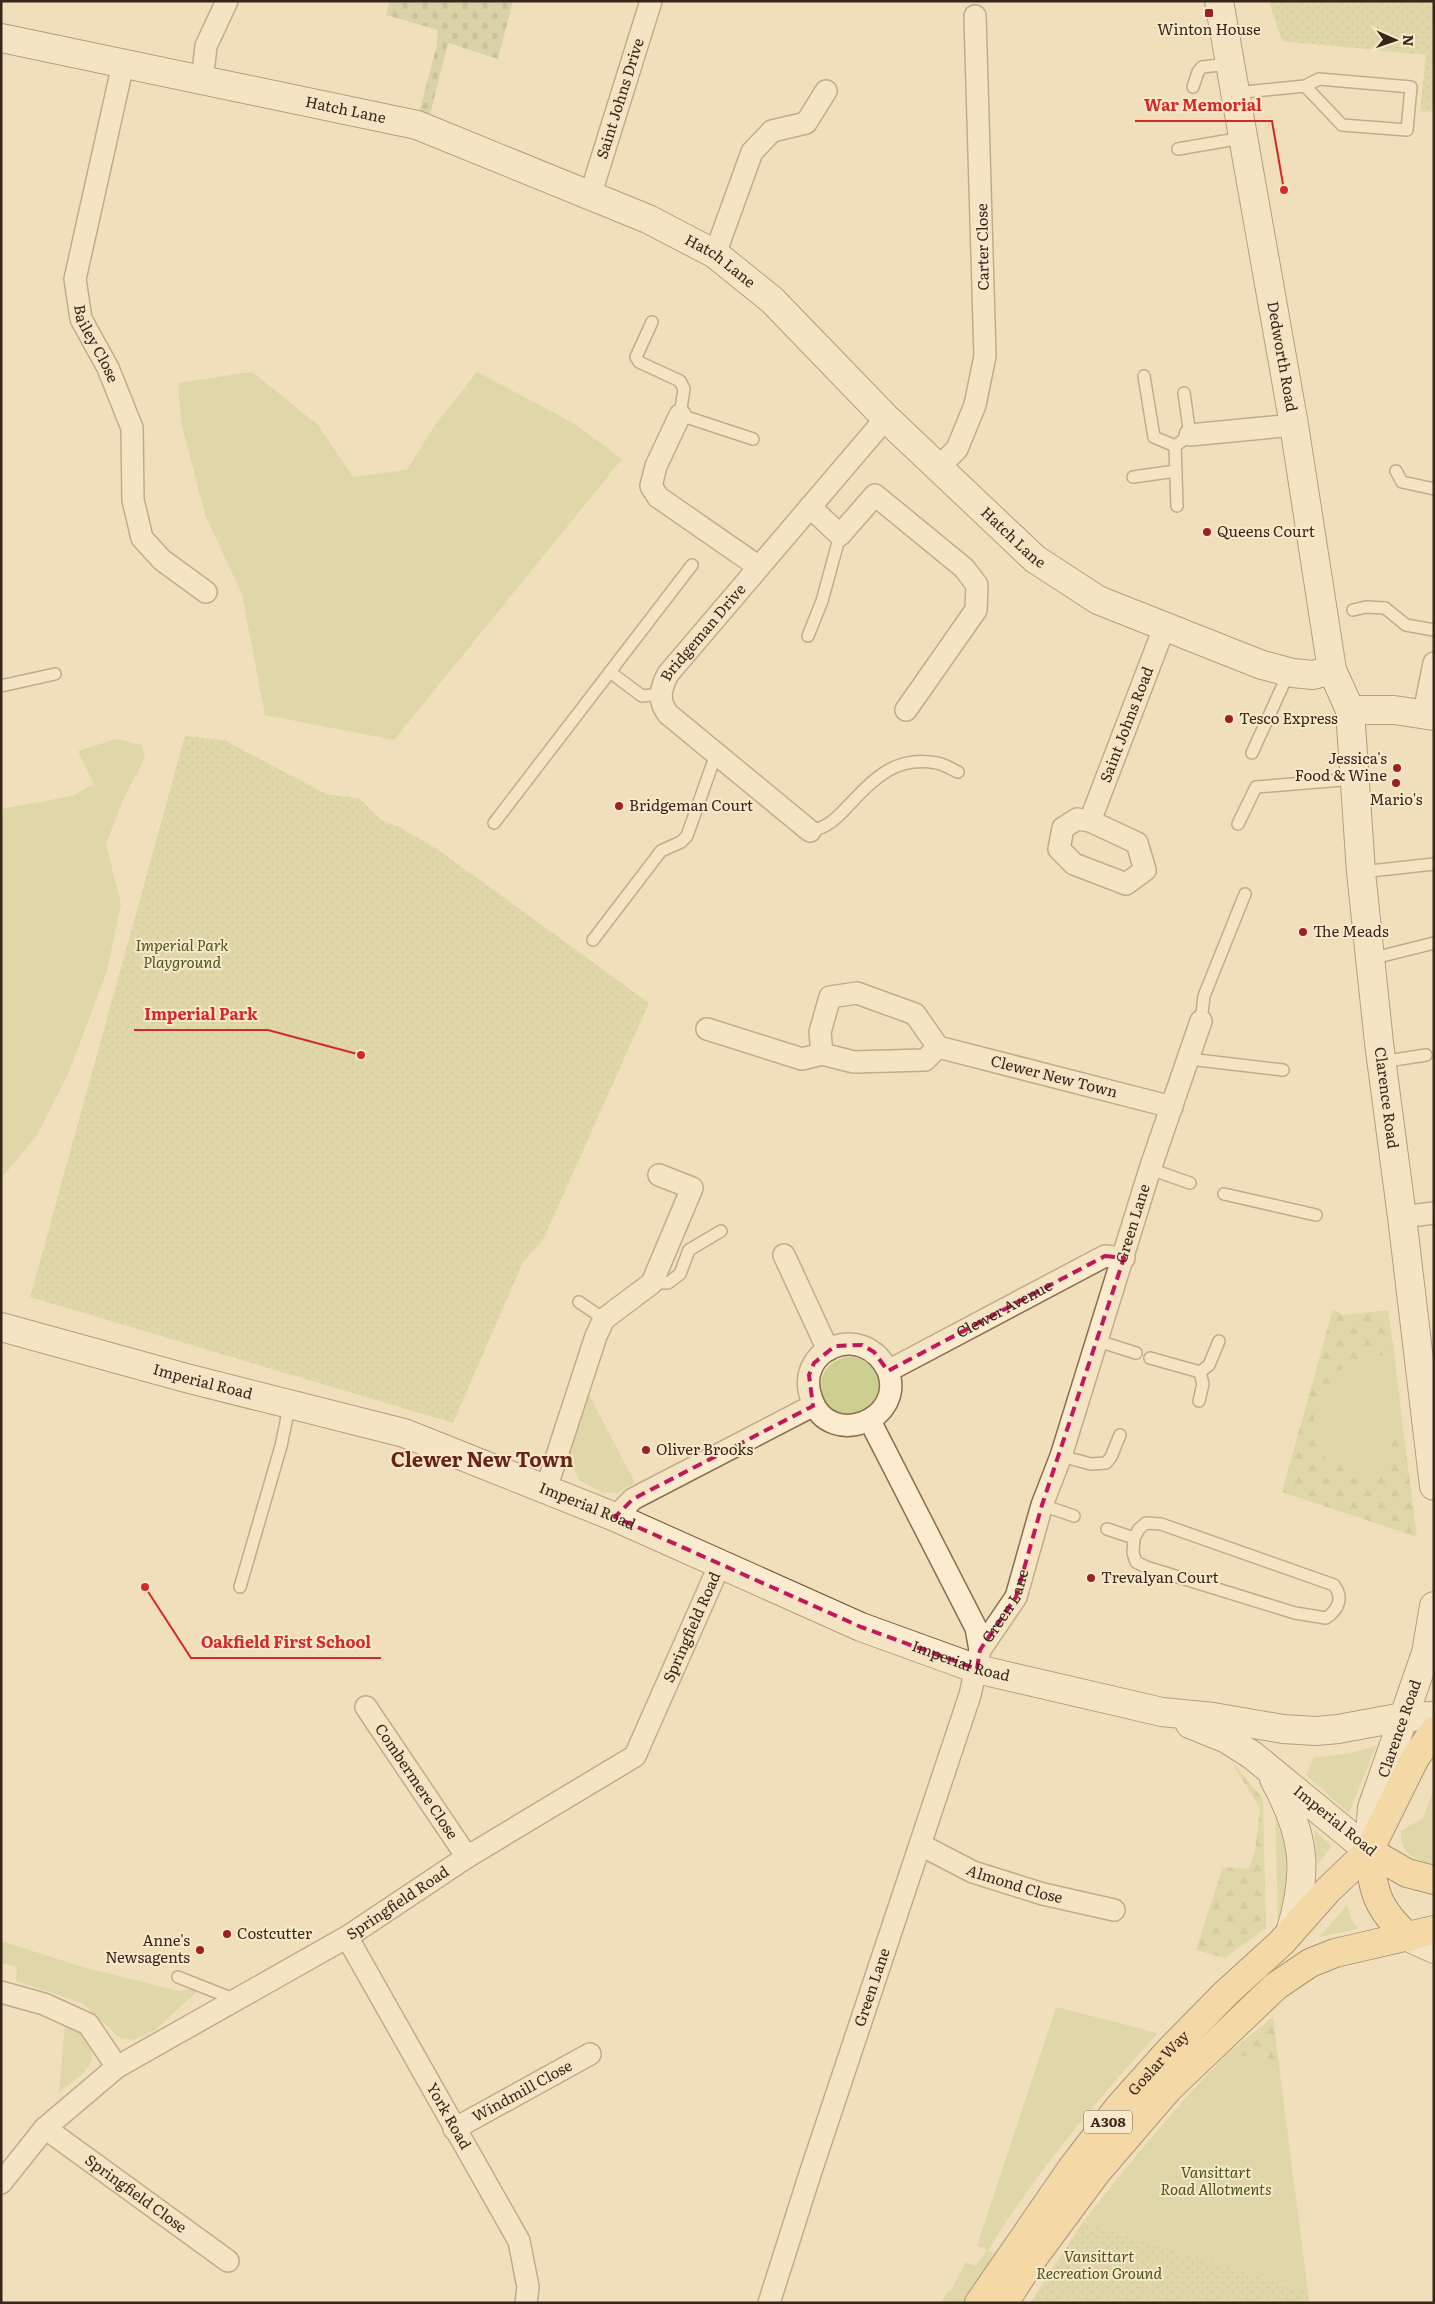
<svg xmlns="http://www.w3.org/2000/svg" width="1435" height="2304" viewBox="0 0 1435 2304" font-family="Literata,serif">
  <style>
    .green { fill: #cbcf8f }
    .forest { fill: url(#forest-firs) }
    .cemetery { fill: url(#cemetery-stones) }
    .park { fill: url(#park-dots) }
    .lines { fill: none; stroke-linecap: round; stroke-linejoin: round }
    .lane-casing { stroke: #896e54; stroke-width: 14 }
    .street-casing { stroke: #896e54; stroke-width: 24 }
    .secondary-casing { stroke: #6b4f37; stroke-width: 30 }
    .primary-casing { stroke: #563c29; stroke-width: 30 }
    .lane { stroke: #fbeccf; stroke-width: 11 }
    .street { stroke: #fbeccf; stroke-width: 21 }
    .secondary { stroke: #fbeccf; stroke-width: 28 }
    .primary { stroke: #f9d38e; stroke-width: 28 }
    .marked { fill: none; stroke: #c2185b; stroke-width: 4; stroke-dasharray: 10 6; stroke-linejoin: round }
    .poi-dot { fill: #9d1f26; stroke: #f8e9cb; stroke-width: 2 }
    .labels { text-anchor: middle; stroke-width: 4; stroke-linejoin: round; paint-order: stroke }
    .shield { fill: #f8e9cb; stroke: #71614f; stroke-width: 1 }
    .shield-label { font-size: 14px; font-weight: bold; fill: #37271a }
    .poi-label { font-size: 15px; fill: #37271a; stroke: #f8e9cb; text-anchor: start }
    .street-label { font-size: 15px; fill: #37271a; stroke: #f8e9cb }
    .park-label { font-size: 15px; font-style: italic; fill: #4a551f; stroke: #f8e9cb }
    .district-label { font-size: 20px; font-weight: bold; fill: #672316; stroke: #f8e9cb }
    .leader { fill: none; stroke: #d62828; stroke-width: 2 }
    .callout-dot { fill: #d62828; stroke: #f8e9cb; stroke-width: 2 }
    .callout-label { font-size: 16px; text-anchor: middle; font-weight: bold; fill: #d62828; stroke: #f8e9cb; stroke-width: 4; stroke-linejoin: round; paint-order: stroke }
  </style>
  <defs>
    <pattern id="forest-firs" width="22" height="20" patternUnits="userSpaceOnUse" patternTransform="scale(1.25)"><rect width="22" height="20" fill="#cbcf8f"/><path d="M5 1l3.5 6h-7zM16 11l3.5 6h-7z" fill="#afb27b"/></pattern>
    <pattern id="cemetery-stones" width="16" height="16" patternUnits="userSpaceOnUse" patternTransform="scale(1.25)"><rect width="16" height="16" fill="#bfc38f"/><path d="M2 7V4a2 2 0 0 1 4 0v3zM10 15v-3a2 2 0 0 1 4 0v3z" fill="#9c9e74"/></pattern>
    <pattern id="park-dots" width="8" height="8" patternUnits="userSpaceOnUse" patternTransform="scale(1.25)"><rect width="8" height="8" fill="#cbcf8f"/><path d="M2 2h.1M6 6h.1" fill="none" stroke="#afb27b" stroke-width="1.8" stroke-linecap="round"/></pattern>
  </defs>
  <rect width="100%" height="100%" fill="#f1debb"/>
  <g class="green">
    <path d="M252 372 318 425 353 477 407 470 435 425 477 372 575 424 622 459 394 740 265 715 242 594 205 515 181 421 178 383Z"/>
    <path d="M116 739 142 745 145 758 123 800 106 844 121 904 107 971 69 1072 37 1135 5 1174H1V809L72 796 94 784 78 751Z"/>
    <path d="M1394 1352 1402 1419 1378 1476 1328 1461 1314 1438V1403L1344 1365Z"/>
    <circle cx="850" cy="1386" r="29"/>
    <path d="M588 1393 633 1479 634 1483 617 1493 601 1492 579 1480 567 1455Z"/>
    <path d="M1376 1746 1349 1813 1306 1775 1314 1758 1351 1753Z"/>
    <path d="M1434 1789V1864C1415 1861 1399 1852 1401 1831L1423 1818Z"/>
    <path d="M1275 1804 1294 1832 1288 1906 1278 1922Z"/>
    <path d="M1314 1830 1332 1846 1317 1865Z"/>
    <path d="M1347 1905 1352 1920 1358 1929 1319 1937Z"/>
    <path d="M1 1941 83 1967 178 1991 201 1988 155 2030 134 2040 120 2038 82 2003 16 1981 17 1967 1 1963Z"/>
    <path d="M1056 2007 1158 2033C1096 2101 1037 2171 988 2250L996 2253 963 2303H941L948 2291 951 2290 966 2262 976 2266 987 2250 977 2246Z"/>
    <path d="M65 2022C74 2027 79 2031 85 2039 105 2065 77 2077 59 2093Z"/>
    <path d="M1229 2052 1279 2065 1308 2292 1083 2222C1129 2163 1176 2106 1229 2052Z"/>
  </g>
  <g class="forest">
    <path d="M1333 1309 1343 1315 1388 1310 1394 1352 1344 1365 1314 1403V1438L1328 1461 1377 1476 1402 1420 1417 1537 1282 1492Z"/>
    <path d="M1229 1758 1263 1799 1266 1928 1225 1958 1196 1950 1223 1867 1249 1869 1255 1851 1260 1808Z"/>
    <path d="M1273 2017 1279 2065 1229 2052Z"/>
  </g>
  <path class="cemetery" d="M390 1H513L498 59 448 43 430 115 419 113 437 45 438 30 386 15Z"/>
  <g class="park">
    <path d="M1269 1H1434V112L1420 111 1426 55 1282 41Z"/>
    <path d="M185 736 224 740 326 794 360 799 380 819 399 827 437 849 649 1003 543 1240 523 1262 453 1423 30 1297Z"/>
    <path d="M1083 2222 1308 2292 1309 2303H1030Z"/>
  </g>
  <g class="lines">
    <defs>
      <g id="lane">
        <path d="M1193 87 1198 72 1202 67 1230 64"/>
        <path d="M1235 93 1305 86 1319 79 1411 87 1407 130 1342 125 1305 86"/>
        <path d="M1178 149 1242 138"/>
        <path d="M652 322 636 357 639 362 680 381 684 389 680 415 753 439"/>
        <path d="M1144 376 1154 437 1175 446"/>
        <path d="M1396 471 1402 482 1434 489"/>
        <path d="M1133 477 1176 471"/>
        <path d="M1177 506 1175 446 1190 435 1184 393"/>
        <path d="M1353 610 1366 607 1385 608 1406 625 1434 630"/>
        <path d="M808 636 822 601 840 535"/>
        <path d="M610 672 642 696 661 694"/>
        <path d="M1 686 55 674"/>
        <path d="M1252 753 1289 672"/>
        <path d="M494 823 692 565"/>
        <path d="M1238 824 1256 787 1354 779"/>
        <path d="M810 831C827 828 837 818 848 806 874 779 895 755 937 763 944 764 951 769 958 772"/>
        <path d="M1361 872 1434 864"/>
        <path d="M593 940 661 851 681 842 687 836 716 754"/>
        <path d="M1370 959 1434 943"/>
        <path d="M1201 1021 1204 996 1245 894"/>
        <path d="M1189 1059 1283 1070"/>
        <path d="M1381 1062 1426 1055"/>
        <path d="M1150 1169 1190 1183"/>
        <path d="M1224 1194 1316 1215"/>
        <path d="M652 1283H668L680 1274 689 1250 721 1231"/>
        <path d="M579 1302 604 1319"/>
        <path d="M1098 1341 1136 1353"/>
        <path d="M1150 1358 1200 1372"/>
        <path d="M1200 1372 1209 1365 1219 1341"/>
        <path d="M1199 1401 1203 1384 1200 1372"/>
        <path d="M1061 1456 1091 1464 1106 1463 1111 1457 1120 1435"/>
        <path d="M1042 1505 1074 1516"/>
        <path d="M1107 1529 1134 1538 1139 1529 1146 1523 1161 1524 1334 1585C1344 1598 1338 1610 1326 1618L1295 1613 1146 1567 1136 1562 1133 1553 1134 1538"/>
        <path d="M240 1587 281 1446 290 1403"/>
        <path d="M178 1977 236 2000"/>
      </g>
      <g id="street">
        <path id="s1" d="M123 64 75 279 81 319 108 368 132 428 133 500 142 538 162 560 206 592"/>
        <path d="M202 81 206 46 227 1"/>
        <path id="s2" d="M590 196 651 1"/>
        <path d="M715 254 752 152 772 131 806 123 826 91"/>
        <path d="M680 415 656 466 651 486 658 497 759 567"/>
        <path d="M1190 435 1294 425"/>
        <path d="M939 467 957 449 975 405 985 356 975 16"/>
        <path d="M810 507 840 535 875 495 964 568 977 585 976 610 906 710"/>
        <path d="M1424 713 1434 663"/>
        <path id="s3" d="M1090 821 1077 819 1063 828 1059 849 1074 864 1126 884 1145 870 1137 843 1090 821 1164 628"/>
        <path id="s4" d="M810 831 668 714C658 701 660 689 668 674L886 418"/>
        <path d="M707 1029 802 1059 822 1054"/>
        <path id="s5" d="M938 1047 915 1014 857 993 830 997 820 1032 822 1054 854 1062 925 1060 938 1047 1172 1107"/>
        <path d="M1402 1217 1434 1213"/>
        <path d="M784 1255 828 1350"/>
        <path id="s6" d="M888 1371C863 1319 792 1350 812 1400 830 1449 906 1420 888 1371L1105 1256 1124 1258"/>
        <path d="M870 1421 976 1628 980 1650"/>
        <path d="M546 1489 596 1336 604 1319 652 1283 692 1188 659 1175"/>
        <path d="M615 1517 633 1499 814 1405"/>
        <path id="s7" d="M366 1707 467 1857"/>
        <path id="s8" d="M921 1845 973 1872 1043 1894 1114 1910"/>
        <path id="s9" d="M347 1937 519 2241 528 2287 526 2303"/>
        <path d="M1 1992 44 2004 88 2024 117 2067"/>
        <path id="s10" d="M45 2128 228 2261"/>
        <path id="s11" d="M454 2129 590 2054"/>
        <path id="s12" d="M1 2183 45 2128 117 2067 347 1937 467 1857 635 1756 720 1564"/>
        <path id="s13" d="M769 2303 810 2174 970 1695 980 1650 1016 1597 1042 1505 1061 1456 1150 1169 1201 1021"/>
      </g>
      <g id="secondary">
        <path id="s14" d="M1219 1 1294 425 1332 670 1350 710 1361 872 1379 1043 1402 1217 1434 1486"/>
        <path id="s15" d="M1 38 417 125 648 219 715 254 772 300 886 418 1035 559 1098 600 1262 665 1293 673 1313 675 1332 670"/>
        <path d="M1350 710H1394L1434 716"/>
        <path id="s16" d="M1 1327 186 1378 404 1433 615 1517 861 1627 977 1669 1162 1712 1213 1717 1283 1729 1316 1731 1338 1729 1403 1717 1434 1716"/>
        <path d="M1190 1724 1227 1739 1252 1755 1369 1851"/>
        <path d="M1274 1779C1305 1835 1309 1871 1290 1933"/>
        <path id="s17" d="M1369 1850 1372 1808 1426 1653 1434 1606"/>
        <path d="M1408 1937 1434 1949"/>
      </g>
      <g id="primary">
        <path d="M1369 1851C1373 1893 1377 1908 1408 1937"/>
        <path d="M1369 1851 1407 1873 1434 1880"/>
        <path id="s18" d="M979 2303 1072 2168 1119 2107 1169 2051 1226 1993 1281 1943 1328 1890 1369 1851 1415 1758 1434 1731"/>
        <path d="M1004 2303 1031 2261 1096 2173 1169 2088 1276 1986 1310 1963 1335 1953 1434 1930"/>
      </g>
    </defs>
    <use href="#lane" class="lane-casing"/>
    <use href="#street" class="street-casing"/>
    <use href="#secondary" class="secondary-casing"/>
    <use href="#primary" class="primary-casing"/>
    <use href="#lane" class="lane"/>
    <use href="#street" class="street"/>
    <use href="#secondary" class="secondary"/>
    <use href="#primary" class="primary"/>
  </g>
  <path d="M0 0H1435V2304H0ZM1105 1256 1124 1258 1042 1505 1016 1597 980 1650 977 1669 861 1627 615 1517 633 1499 813 1406 809 1375 814 1363 835 1346 862 1345 874 1352 888 1371Z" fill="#f1debb" fill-opacity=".55" fill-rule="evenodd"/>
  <path class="marked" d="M1105 1256 1124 1258 1042 1505 1016 1597 980 1650 977 1669 861 1627 615 1517 633 1499 813 1406 809 1375 814 1363 835 1346 862 1345 874 1352 888 1371Z"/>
  <g class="poi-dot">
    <rect x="1204" y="8" width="10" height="10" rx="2.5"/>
    <circle cx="1207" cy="532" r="5"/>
    <circle cx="1229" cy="719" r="5"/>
    <circle cx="1397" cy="768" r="5"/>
    <circle cx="1396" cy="783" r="5"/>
    <circle cx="619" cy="806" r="5"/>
    <circle cx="1303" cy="932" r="5"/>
    <circle cx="646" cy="1450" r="5"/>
    <circle cx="1091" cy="1578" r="5"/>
    <circle cx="227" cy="1934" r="5"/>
    <circle cx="200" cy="1950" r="5"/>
  </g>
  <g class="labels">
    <rect class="shield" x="1084" y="2110.5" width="48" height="23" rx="4"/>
    <g class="shield-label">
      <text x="1108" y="2127">A308</text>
    </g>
    <g class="poi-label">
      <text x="1209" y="35" text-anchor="middle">Winton House</text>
      <text x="1217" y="537">Queens Court</text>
      <text x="1239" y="724">Tesco Express</text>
      <text x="1387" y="764" text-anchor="end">Jessica's<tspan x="1387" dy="17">Food &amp; Wine</tspan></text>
      <text x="1396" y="805" text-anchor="middle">Mario's</text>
      <text x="629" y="811">Bridgeman Court</text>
      <text x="1313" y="937">The Meads</text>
      <text x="656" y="1455">Oliver Brooks</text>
      <text x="1101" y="1583">Trevalyan Court</text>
      <text x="237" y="1939">Costcutter</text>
      <text x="190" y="1946" text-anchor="end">Anne's<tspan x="190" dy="17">Newsagents</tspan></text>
    </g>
    <g class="street-label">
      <text dy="5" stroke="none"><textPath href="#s2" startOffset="102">Saint Johns Drive</textPath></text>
      <text dy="5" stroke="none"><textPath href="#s15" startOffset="352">Hatch Lane</textPath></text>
      <text transform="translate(983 247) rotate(-91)" y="5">Carter Close</text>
      <text dy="5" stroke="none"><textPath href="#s15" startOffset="758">Hatch Lane</textPath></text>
      <text dy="5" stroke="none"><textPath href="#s1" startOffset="289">Bailey Close</textPath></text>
      <text dy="5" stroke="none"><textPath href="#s14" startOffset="361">Dedworth Road</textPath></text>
      <text dy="5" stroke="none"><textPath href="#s15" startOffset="1162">Hatch Lane</textPath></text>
      <text dy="5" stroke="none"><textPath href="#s4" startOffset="281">Bridgeman Drive</textPath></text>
      <text dy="5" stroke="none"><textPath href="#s3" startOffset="335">Saint Johns Road</textPath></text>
      <text dy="5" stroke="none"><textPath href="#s5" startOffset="430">Clewer New Town</textPath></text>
      <text dy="5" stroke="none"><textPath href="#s14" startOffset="1112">Clarence Road</textPath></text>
      <text dy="5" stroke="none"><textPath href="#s13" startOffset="1142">Green Lane</textPath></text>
      <text dy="5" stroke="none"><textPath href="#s6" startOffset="388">Clewer Avenue</textPath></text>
      <text dy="5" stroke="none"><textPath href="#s16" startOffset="209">Imperial Road</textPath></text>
      <text dy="5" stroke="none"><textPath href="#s16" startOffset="614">Imperial Road</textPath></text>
      <text dy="5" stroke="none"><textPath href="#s13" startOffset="738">Green Lane</textPath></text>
      <text dy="5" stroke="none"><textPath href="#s12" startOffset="910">Springfield Road</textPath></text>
      <text dy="5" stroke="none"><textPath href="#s16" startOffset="1019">Imperial Road</textPath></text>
      <text dy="5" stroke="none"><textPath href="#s17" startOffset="126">Clarence Road</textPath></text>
      <text dy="5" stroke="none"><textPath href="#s7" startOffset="90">Combermere Close</textPath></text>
      <text transform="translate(1335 1821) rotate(39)" y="5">Imperial Road</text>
      <text dy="5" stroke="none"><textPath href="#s8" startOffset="102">Almond Close</textPath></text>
      <text dy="5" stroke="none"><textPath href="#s12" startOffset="490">Springfield Road</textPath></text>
      <text dy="5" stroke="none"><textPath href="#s13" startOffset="332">Green Lane</textPath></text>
      <text dy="5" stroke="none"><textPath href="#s18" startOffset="300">Goslar Way</textPath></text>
      <text dy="5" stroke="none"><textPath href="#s11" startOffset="78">Windmill Close</textPath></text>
      <text dy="5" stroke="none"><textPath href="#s9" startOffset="206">York Road</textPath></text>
      <text dy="5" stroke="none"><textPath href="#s10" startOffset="112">Springfield Close</textPath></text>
    </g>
    <g class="park-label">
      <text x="182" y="951">Imperial Park<tspan x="182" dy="17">Playground</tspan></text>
      <text x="1216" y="2178">Vansittart<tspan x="1216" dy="17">Road Allotments</tspan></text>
      <text x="1099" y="2262">Vansittart<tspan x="1099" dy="17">Recreation Ground</tspan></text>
    </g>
    <g class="district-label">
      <text x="482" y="1467">Clewer New Town</text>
    </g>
  </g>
  <path class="leader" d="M1284 190L1272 121H1135M361 1055L268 1030H134M145 1587L191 1658H381"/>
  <g class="callout-dot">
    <circle cx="1284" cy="190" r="5"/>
    <circle cx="361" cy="1055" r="5"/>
    <circle cx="145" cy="1587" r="5"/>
  </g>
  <g class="callout-label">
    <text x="1203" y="111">War Memorial</text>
    <text x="201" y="1020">Imperial Park</text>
    <text x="286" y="1648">Oakfield First School</text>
  </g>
  <rect width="1435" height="2304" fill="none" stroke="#37271a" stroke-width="5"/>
  <g transform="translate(1395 40) rotate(92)" stroke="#f8e9cb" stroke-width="4" paint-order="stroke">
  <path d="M0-4L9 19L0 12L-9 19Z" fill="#37271a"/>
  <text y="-8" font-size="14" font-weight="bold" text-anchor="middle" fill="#37271a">N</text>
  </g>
</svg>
